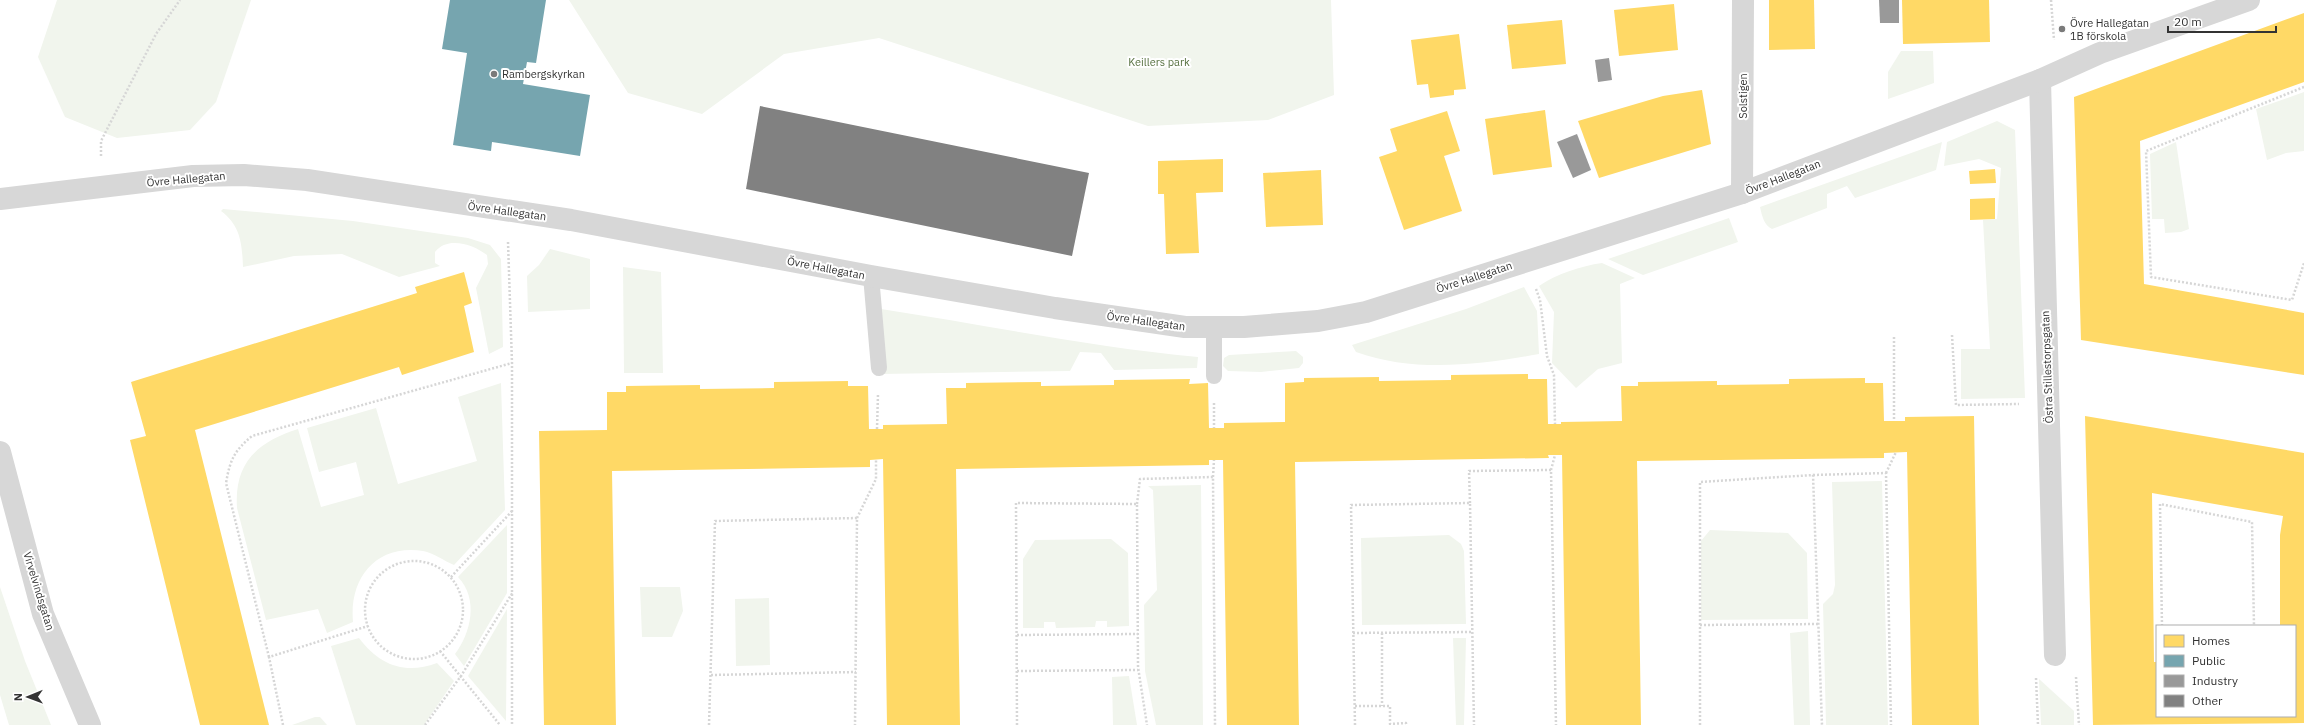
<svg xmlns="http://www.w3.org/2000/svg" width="2304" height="725" viewBox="0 0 2304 725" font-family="'IBM Plex Sans',sans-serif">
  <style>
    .green { fill: #f1f5ed }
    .homes { fill: #ffd966; fill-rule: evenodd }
    .public { fill: #76a5af }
    .industry { fill: #999 }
    .building { fill: #818181 }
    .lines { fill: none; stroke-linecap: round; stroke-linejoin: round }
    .path { stroke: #d6d6d6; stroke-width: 2.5; stroke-dasharray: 2 2; stroke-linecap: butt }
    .service { stroke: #d7d7d7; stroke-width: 16 }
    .minor { stroke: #d7d7d7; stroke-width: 22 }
    .poi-dot { fill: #7a7a7a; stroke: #fff; stroke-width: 1.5 }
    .labels { text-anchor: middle; stroke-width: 4; stroke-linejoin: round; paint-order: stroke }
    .poi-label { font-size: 11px; fill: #333; stroke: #fff; text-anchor: start }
    .park-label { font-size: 11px; fill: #56703f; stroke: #fff }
    .street-label { font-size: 11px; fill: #333; stroke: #fff }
  </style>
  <rect width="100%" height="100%" fill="#fff"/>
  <g class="green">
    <path d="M57 0H251L216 102 190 130 117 138 65 117 38 57Z"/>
    <path d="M569 0H1331L1334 95 1268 120 1148 126 879 38 784 54 702 114 628 93Z"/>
    <path d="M1901 51H1933L1934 83 1888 99V72Z"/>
    <path d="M2304 92V151L2286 153 2267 160 2256 109Z"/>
    <path d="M1997 121 2015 130 2025 398 1961 399V349H1990L1983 220 1997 219 2001 168 1979 159 1944 166 1947 142Z"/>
    <path d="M1942 142 1936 170 1855 198 1847 186 1827 194V208L1772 229C1764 225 1762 216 1760 207Z"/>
    <path d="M2176 142 2189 229 2181 232 2165 233 2164 219H2152L2150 154Z"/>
    <path d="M223 209 353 221 468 238 490 245 501 259 503 347 489 354 476 288 488 264 487 255C473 244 447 236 435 252V263L440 266 399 277 342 254 294 256 243 267C242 244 241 226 221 211Z"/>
    <path d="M1729 218 1738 242 1643 275 1608 259Z"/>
    <path d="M550 249 590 259V309L528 312 527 276 539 265Z"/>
    <path d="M1602 263 1635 278 1620 284 1622 363 1598 369 1576 388 1552 363 1554 312 1539 286C1556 274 1581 266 1602 263Z"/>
    <path d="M623 267 661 272 663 373H624Z"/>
    <path d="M1524 287 1537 311 1539 354C1480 365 1414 373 1356 352L1352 345 1466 309Z"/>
    <path d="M881 309C986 325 1091 347 1198 357L1197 368 1114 370 1101 353 1080 352 1070 371 881 374Z"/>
    <path d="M1296 351 1303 357V363L1299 368 1261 372 1228 371 1223 366 1224 358 1229 355Z"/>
    <path d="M501 383 505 510 454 565C444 561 434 553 423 551 376 544 349 578 353 622L327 633 318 609 266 620 237 508C234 463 257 442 298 429L321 507 364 495 356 462 319 472 307 428 376 408 398 484 477 461 458 397Z"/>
    <path d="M1882 481 1888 725H1826L1823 604 1833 594 1835 585 1832 482Z"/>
    <path d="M1201 485 1203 725H1156L1145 671 1144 605 1157 590 1153 490 1148 486Z"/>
    <path d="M507 525V593L464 666 455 654C471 633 479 599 458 577Z"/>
    <path d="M1710 530 1788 533 1807 553 1808 619 1701 620V541Z"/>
    <path d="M1449 535 1461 544 1464 551 1466 624 1362 625 1361 538Z"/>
    <path d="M1111 539 1128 553 1129 626 1107 627V621H1096L1095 627 1056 628 1055 622H1044V628H1023V559L1035 540Z"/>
    <path d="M0 587 25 661 51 725H9L0 695Z"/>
    <path d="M640 587H680L683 611 672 637H642Z"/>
    <path d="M769 598 770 665 736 666 735 599Z"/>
    <path d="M507 609 506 721 468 676Z"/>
    <path d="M1808 631 1810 725H1794L1790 633Z"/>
    <path d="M359 638C379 665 405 675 437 663L454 681 424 725H356L331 646Z"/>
    <path d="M1453 638H1466L1464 725H1456Z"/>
    <path d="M1129 676 1137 725H1113L1112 677Z"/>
    <path d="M2039 679 2074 711V725H2041Z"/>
    <path d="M315 717H320L327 725H292Z"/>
  </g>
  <g class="homes">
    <path d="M1769 0H1814L1815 49 1769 50Z"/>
    <path d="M1902 0H1989L1990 42 1903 44Z"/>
    <path d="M1674 4 1678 50 1619 56 1614 10Z"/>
    <path d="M2304 13V82L2140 141 2144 284 2304 313V375L2081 340 2074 97Z"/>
    <path d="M1562 20 1566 64 1512 69 1507 25Z"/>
    <path d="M1459 34 1466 89 1454 90V95L1430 98 1428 84 1417 85 1411 40Z"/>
    <path d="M1702 90 1711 144 1599 178 1578 121 1663 96Z"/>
    <path d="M1545 110 1552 167 1493 175 1485 119Z"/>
    <path d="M1447 111 1460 151 1444 156 1462 211 1404 230 1379 157 1397 151 1390 129Z"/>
    <path d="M1223 159V192L1196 193 1199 253 1166 254 1164 194H1158V161Z"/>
    <path d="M1995 169 1996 183 1970 184 1969 171Z"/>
    <path d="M1321 170 1323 225 1266 227 1263 173Z"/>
    <path d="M1995 198V219L1970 220V199Z"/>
    <path d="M464 272 472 303 464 306 474 352 402 375 399 367 195 430 269 725H200L130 440 146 436 131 382 417 293 415 287Z"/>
    <path d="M1528 374V379H1547L1548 424H1561V422L1622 421 1621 386H1638V382L1717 381V385L1789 384V379L1865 378V383H1883L1884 421H1905V417L1974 416 1979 725H1912L1907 452 1884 453V458L1637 461 1641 725H1566L1562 455H1548L1549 458 1295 462 1299 725H1227L1223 460H1209V465L956 469 960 725H887L883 459 870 460V467L612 471 616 725H544L539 431 607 430V392H626V386L700 385V389L774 388V382L848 381V386H868L869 429H883V425L947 424 946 388H966V383L1041 382V386L1114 385V380L1190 379 1189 384 1208 383 1209 428H1224V423L1285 422V383L1304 382V378L1379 377V381L1451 380V375Z"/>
    <path d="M2085 416 2304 453V723L2093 725ZM2152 493 2283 516 2280 535V626H2295V716H2157V662H2154Z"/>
  </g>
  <path class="public" d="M450 0H546L536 63 527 62 523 84 590 95 580 156 492 142 491 151 453 145 467 53 442 49Z"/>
  <g class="industry">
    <path d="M1879 0H1899V23H1880Z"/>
    <path d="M1609 58 1612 80 1598 82 1595 60Z"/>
    <path d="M1577 134 1591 170 1573 178 1557 142Z"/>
  </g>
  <path class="building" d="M760 106 1089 173 1072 256 746 189Z"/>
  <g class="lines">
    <g class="path">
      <path d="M2051 0 2054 40"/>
      <path d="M2304 87 2146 151 2151 277 2292 300 2304 263"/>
      <path d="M101 156V141L156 34 180 0"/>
      <path d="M508 242 512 363V725"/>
      <path d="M1536 289 1540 300 1547 356 1554 375 1555 424"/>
      <path d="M1952 335 1956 405 2019 404"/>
      <path d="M1894 337V421"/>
      <path d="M1214 403V428"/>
      <path d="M877 429 878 394"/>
      <path d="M1551 470 1555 455"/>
      <path d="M1886 473 1896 452"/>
      <path d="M1813 475 1886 473 1891 725"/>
      <path d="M1213 477 1214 460"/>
      <path d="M1470 503 1469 471 1551 470 1556 725"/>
      <path d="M1137 504 1140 479 1213 477 1215 725"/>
      <path d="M857 518 876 479V459"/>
      <circle cx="414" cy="610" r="49"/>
      <path d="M451 577 513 510"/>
      <path d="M1700 625 1819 624"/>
      <path d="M2162 626 2160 504 2252 522 2254 626"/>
      <path d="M1353 633 1472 632"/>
      <path d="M1382 633V706"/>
      <path d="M1017 635 1138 634"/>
      <path d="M440 651 500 725"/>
      <path d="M269 657 226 483C230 460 234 451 252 436L512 363"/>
      <path d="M1017 671 1138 670"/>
      <path d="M711 675 856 672"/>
      <path d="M2076 677 2079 725"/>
      <path d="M2036 678 2038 725"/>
      <path d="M1355 706H1390V724L1406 723V725"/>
      <path d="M283 725 269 657 368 626"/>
      <path d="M425 725 461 676 513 592"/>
      <path d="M709 725 715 521 857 518 855 725"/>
      <path d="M1017 725 1016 503 1137 504 1138 667 1147 725"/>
      <path d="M1355 725 1351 505 1470 503 1474 725"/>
      <path d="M1700 725V482L1813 475 1822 725"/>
    </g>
    <g class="service">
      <path d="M871 276 879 368"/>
      <path d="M1214 376V327"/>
    </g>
    <g class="minor">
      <path d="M2040 80 2055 655"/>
      <path d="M1742 193 1743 0"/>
      <path d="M0 199 193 176 244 175 307 180 571 220 871 276 1055 308 1185 327H1244L1318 321 1366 312 1742 193 2040 80 2100 53 2249 0"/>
      <path d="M0 452 43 614 90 725"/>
    </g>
  </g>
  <g class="poi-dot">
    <circle cx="2062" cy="29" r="4"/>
    <circle cx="494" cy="74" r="4"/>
  </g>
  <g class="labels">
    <g class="poi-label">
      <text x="2070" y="27">Övre Hallegatan<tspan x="2070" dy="13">1B förskola</tspan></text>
      <text x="502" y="78">Rambergskyrkan</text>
    </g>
    <g class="park-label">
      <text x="1159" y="66">Keillers park</text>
    </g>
    <g class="street-label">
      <text transform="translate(1743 96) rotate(-90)" y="4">Solstigen</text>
      <text transform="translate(1783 177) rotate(-21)" y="4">Övre Hallegatan</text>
      <text transform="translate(186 179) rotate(-5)" y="4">Övre Hallegatan</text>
      <text transform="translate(507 211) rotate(8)" y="4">Övre Hallegatan</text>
      <text transform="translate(826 268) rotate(11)" y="4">Övre Hallegatan</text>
      <text transform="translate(1474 277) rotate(-18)" y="4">Övre Hallegatan</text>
      <text transform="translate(1146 321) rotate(8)" y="4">Övre Hallegatan</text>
      <text transform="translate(2047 367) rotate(-92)" y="4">Östra Stillestorpsgatan</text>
      <text transform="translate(39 591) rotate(73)" y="4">Virvelvindsgatan</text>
    </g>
  </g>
  <rect x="2156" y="625" width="140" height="92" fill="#ffffff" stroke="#adadad"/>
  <rect x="2164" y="635" width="20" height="12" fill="#ffd966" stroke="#adadad"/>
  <text x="2192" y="645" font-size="12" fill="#333333">Homes</text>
  <rect x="2164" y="655" width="20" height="12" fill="#76a5af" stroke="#adadad"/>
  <text x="2192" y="665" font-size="12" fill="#333333">Public</text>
  <rect x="2164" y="675" width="20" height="12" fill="#999999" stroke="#adadad"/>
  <text x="2192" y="685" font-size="12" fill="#333333">Industry</text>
  <rect x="2164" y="695" width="20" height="12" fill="#818181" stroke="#adadad"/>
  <text x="2192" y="705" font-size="12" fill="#333333">Other</text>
  <g transform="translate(28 697) rotate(269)" stroke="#ffffff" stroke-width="3" paint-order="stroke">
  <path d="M0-3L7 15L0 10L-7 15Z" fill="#333333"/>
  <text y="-6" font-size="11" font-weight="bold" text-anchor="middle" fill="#333333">N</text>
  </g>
  <path d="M2168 26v6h108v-6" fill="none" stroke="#333333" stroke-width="2"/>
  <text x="2174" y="26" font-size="12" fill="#333333" stroke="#ffffff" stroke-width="3" paint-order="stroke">20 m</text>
</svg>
